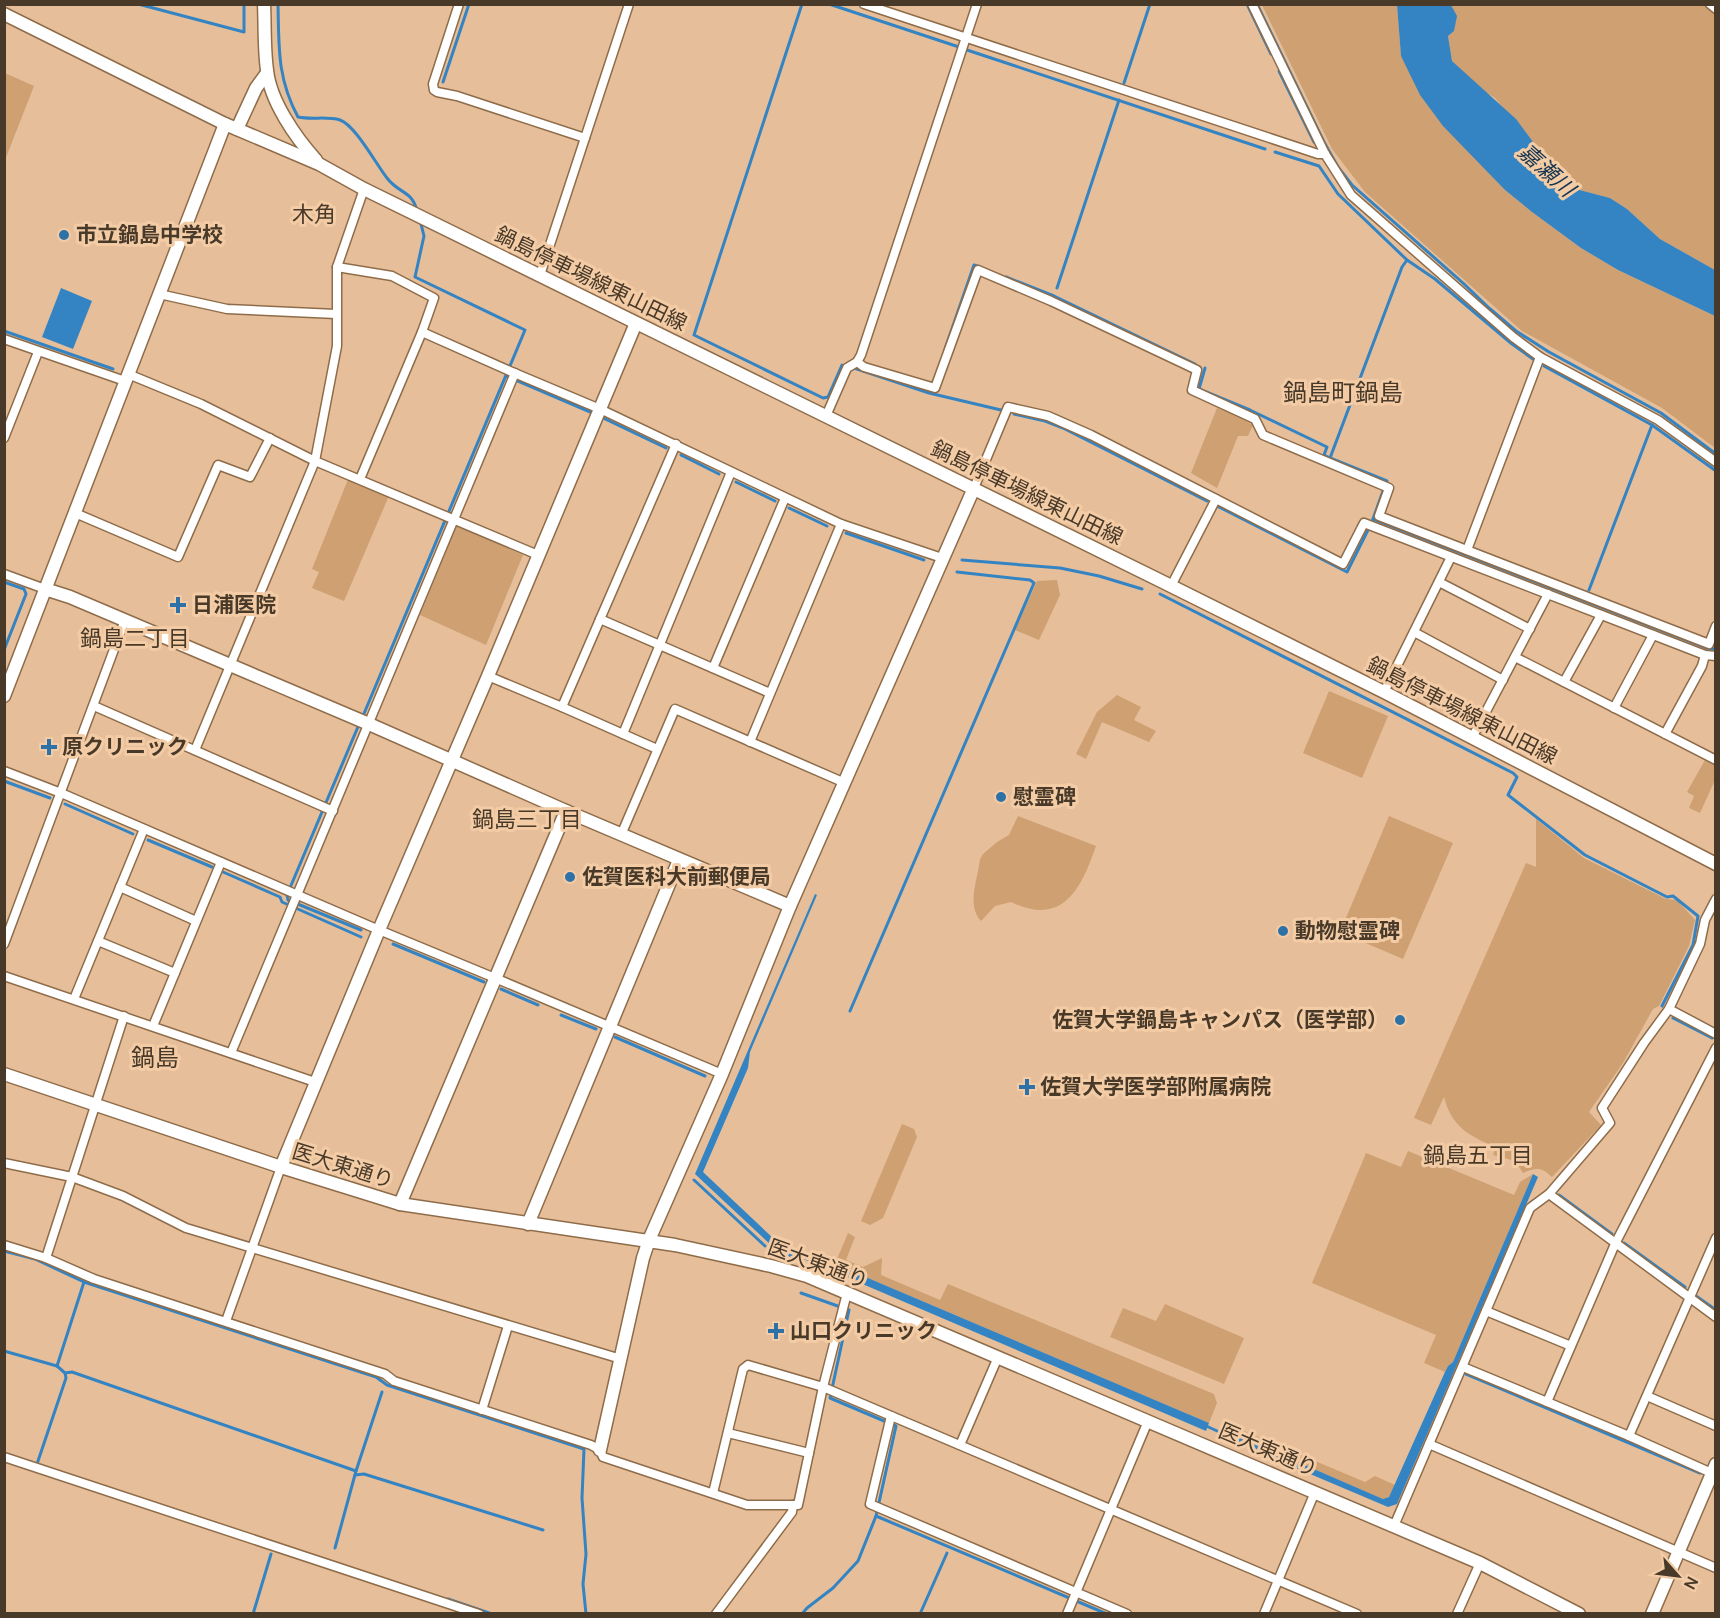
<svg xmlns="http://www.w3.org/2000/svg" width="1720" height="1618" viewBox="0 0 1720 1618" font-family="Manrope,'Noto Sans JP',sans-serif">
  <style>
    .green { fill: #cea072 }
    .water { fill: #3484c3 }
    .lines { fill: none; stroke-linecap: round; stroke-linejoin: round }
    .stream { stroke: #3484c3; stroke-width: 3 }
    .street-casing { stroke: #8f6c49; stroke-width: 11 }
    .secondary-casing { stroke: #8f6c49; stroke-width: 15 }
    .street { stroke: #fff; stroke-width: 8 }
    .secondary { stroke: #fff; stroke-width: 12 }
    .poi-dot { fill: #2e71a7; stroke: #f3cca6; stroke-width: 2 }
    .labels { text-anchor: middle; stroke-width: 6; stroke-linejoin: round; paint-order: stroke }
    .poi-label { font-size: 21px; font-weight: bold; fill: #483929; stroke: #f3cca6; text-anchor: start }
    .street-label { font-size: 21px; fill: #483929; stroke: #f3cca6 }
    .water-label { font-size: 22px; font-style: italic; fill: #153550; stroke: #f3cca6 }
    .neighbourhood-label { font-size: 22px; fill: #483929; stroke: #f3cca6 }
    .quarter-label { font-size: 24px; fill: #483929; stroke: #f3cca6 }
  </style>
  <rect width="100%" height="100%" fill="#e6bf9a"/>
  <g class="green">
    <path d="M1262 5H1397L1401 56 1479 162 1505 190 1532 212 1581 248 1618 270 1715 316V448L1662 408 1522 331 1365 192 1332 149Z"/>
    <path d="M1451 5H1715V270L1660 239 1627 209 1610 198 1572 188 1556 173 1495 98 1481 89 1452 61 1448 36 1454 31 1456 16Z"/>
    <path d="M5 73 34 86 5 160Z"/>
    <path d="M1217 408 1238 416 1253 425 1248 436H1238L1217 488 1191 473Z"/>
    <path d="M349 477 386 493 388 498 344 601 312 588 319 572 312 569Z"/>
    <path d="M457 525 523 555 486 645 420 615Z"/>
    <path d="M1057 580 1060 595 1039 640 1015 630 1037 581Z"/>
    <path d="M1329 691 1388 716 1362 778 1303 753Z"/>
    <path d="M1117 695 1141 707 1134 720 1156 731 1149 742 1102 722 1086 759 1076 754 1097 712Z"/>
    <path d="M1705 760 1715 766V780L1700 813 1689 808 1694 796 1687 792Z"/>
    <path d="M1018 816 1096 846C1081 889 1063 927 1011 902L995 906 981 921C966 905 978 879 980 859L983 854 997 842 1009 835Z"/>
    <path d="M1389 816 1453 843 1403 959 1340 932Z"/>
    <path d="M1536 819 1584 858 1666 899 1677 900 1695 920 1689 946 1659 1006 1653 1009 1623 1063 1589 1112 1601 1125 1552 1177C1542 1167 1536 1167 1523 1173L1515 1161 1493 1155 1496 1147C1470 1137 1451 1126 1444 1097L1431 1125 1414 1118 1526 863 1536 867Z"/>
    <path d="M902 1124 914 1129 917 1137 883 1218 870 1225 861 1221Z"/>
    <path d="M1408 1151 1514 1195 1520 1182 1533 1174 1453 1362 1448 1366 1445 1372 1424 1363 1436 1335 1312 1283 1366 1153 1401 1167Z"/>
    <path d="M848 1233 855 1237 846 1260 863 1267 882 1258 881 1275 940 1300 948 1284 1214 1394 1217 1403 1209 1423 835 1264Z"/>
    <path d="M1165 1304 1244 1338 1224 1384 1110 1337 1123 1308 1156 1321Z"/>
    <path d="M1230 1425 1365 1482 1375 1476 1395 1485 1389 1497 1383 1499 1226 1431Z"/>
  </g>
  <g class="water">
    <path d="M1397 5H1451L1457 16 1454 31 1448 36 1452 61 1516 119 1556 173 1572 188 1610 198 1627 209 1660 239 1715 270V316L1618 270 1581 248 1532 212 1505 190 1443 126 1420 95 1401 56Z"/>
    <path d="M61 288 92 301 73 349 42 337Z"/>
    <path d="M815 894 817 895 750 1052 748 1068 703 1172 775 1240 797 1252 793 1259 772 1246 695 1174Z"/>
    <path d="M1533 1174 1538 1177 1397 1504 1388 1507 1223 1437 1226 1431 1383 1499 1389 1497 1445 1372 1448 1366 1453 1362Z"/>
    <path d="M835 1264 1209 1423 1206 1431 832 1271Z"/>
  </g>
  <g class="lines">
    <g class="stream">
      <path d="M138 4 244 32V4"/>
      <path d="M278 4C279 47 277 78 298 117 312 120 327 116 340 120 355 125 376 164 387 178 399 194 412 190 417 211"/>
      <path d="M802 4 694 335 823 398 828 397 842 365"/>
      <path d="M829 4 959 47"/>
      <path d="M1247 4 1271 54"/>
      <path d="M1257 4 1324 142 1338 167 1352 185 1463 283 1489 308 1516 331 1549 352 1661 413 1716 454"/>
      <path d="M967 50 1265 149"/>
      <path d="M1279 71 1314 142"/>
      <path d="M443 82 469 4"/>
      <path d="M1124 83 1150 4"/>
      <path d="M1275 152 1319 166 1338 194 1407 260 1435 279 1512 344 1533 359"/>
      <path d="M1006 277 1054 296 1195 364"/>
      <path d="M1057 288 1119 100"/>
      <path d="M4 331 113 369"/>
      <path d="M945 349 974 265 980 267"/>
      <path d="M1544 366 1652 425 1716 471"/>
      <path d="M854 368 929 393 1001 410"/>
      <path d="M1205 368 1199 389 1250 410 1327 447 1324 455 1330 458 1387 481"/>
      <path d="M506 376 595 414"/>
      <path d="M1014 414 1045 421 1063 428 1207 501"/>
      <path d="M601 417 666 448"/>
      <path d="M681 455 719 474"/>
      <path d="M1330 458 1402 267 1407 260"/>
      <path d="M736 482 775 501"/>
      <path d="M1219 507 1347 572 1369 528"/>
      <path d="M789 508 827 526"/>
      <path d="M1373 519 1707 648 1716 649"/>
      <path d="M1373 519 1383 491"/>
      <path d="M846 533 924 560"/>
      <path d="M962 560 1060 568 1099 576 1142 589"/>
      <path d="M4 582 24 589 26 594 4 650"/>
      <path d="M1589 590 1652 425"/>
      <path d="M1160 594 1513 773 1517 777 1508 795 1585 855 1667 897 1673 896 1698 916 1693 945 1662 1006"/>
      <path d="M363 716 525 330 415 277 424 236 420 220"/>
      <path d="M360 722 287 895 288 900 361 930"/>
      <path d="M4 781 50 798"/>
      <path d="M65 804 133 834"/>
      <path d="M148 840 212 867"/>
      <path d="M223 872 280 897 282 902 361 937"/>
      <path d="M393 944 484 982"/>
      <path d="M501 989 538 1005"/>
      <path d="M850 1011 1034 583 1030 580 957 572"/>
      <path d="M561 1015 596 1029"/>
      <path d="M1673 1018 1712 1038"/>
      <path d="M615 1037 705 1076"/>
      <path d="M694 1180 765 1246"/>
      <path d="M1559 1195 1612 1234"/>
      <path d="M1624 1243 1685 1287"/>
      <path d="M4 1251 35 1259 84 1282 376 1377 387 1385 584 1449 582 1498 586 1554 583 1584 586 1614"/>
      <path d="M792 1253 836 1270"/>
      <path d="M801 1293 849 1310 830 1398 896 1426 876 1516 858 1561 833 1588 807 1608 802 1614"/>
      <path d="M1696 1296 1716 1310"/>
      <path d="M4 1351 57 1366"/>
      <path d="M65 1373 72 1372 356 1471"/>
      <path d="M1466 1374 1700 1473"/>
      <path d="M1204 1425 1226 1435"/>
      <path d="M37 1464 66 1378 65 1373 57 1366 84 1282"/>
      <path d="M355 1475 364 1474 543 1530"/>
      <path d="M876 1516 1107 1614"/>
      <path d="M335 1548 356 1471 382 1392"/>
      <path d="M448 1599 492 1614"/>
      <path d="M253 1614 271 1554"/>
      <path d="M920 1614 947 1553"/>
    </g>
    <defs>
      <g id="street">
        <path d="M459 4 433 84 434 90 437 92 457 96 585 138"/>
        <path d="M864 4 1318 154H1325"/>
        <path d="M1252 4 1325 154 1351 195 1513 337 1540 357 1658 420 1716 462"/>
        <path d="M1710 4 1716 9"/>
        <path d="M337 267 392 276 434 298 422 332 360 479"/>
        <path d="M540 275 629 4"/>
        <path d="M159 294 227 309 336 314"/>
        <path d="M422 332 512 372 600 409 841 524 942 558"/>
        <path d="M4 339 125 381"/>
        <path d="M857 362 864 367 935 388 978 270 1051 301 1197 370 1192 390 1255 419 1263 435 1389 488 1379 516 1709 644 1716 626"/>
        <path d="M128 374 201 404 315 461 538 555"/>
        <path d="M826 416 847 368 857 362 861 355 977 4"/>
        <path d="M4 438 38 352"/>
        <path d="M974 488 1008 407 1048 416 1091 435 1343 564 1364 523 1705 655 1716 656"/>
        <path d="M75 513 178 557 218 465 250 477 270 438"/>
        <path d="M1467 550 1540 357"/>
        <path d="M4 574 45 589"/>
        <path d="M1439 582 1530 629"/>
        <path d="M1171 586 1216 499"/>
        <path d="M600 619 770 693"/>
        <path d="M1414 632 1503 680"/>
        <path d="M1515 657 1716 760"/>
        <path d="M713 668 785 498"/>
        <path d="M488 676 562 707 657 749"/>
        <path d="M1564 682 1601 615"/>
        <path d="M1384 692 1451 557"/>
        <path d="M94 706 333 811"/>
        <path d="M562 707 676 444"/>
        <path d="M1614 708 1653 635"/>
        <path d="M623 734 731 472"/>
        <path d="M1665 734 1702 666 1705 655"/>
        <path d="M1472 738 1548 594"/>
        <path d="M750 742 841 524"/>
        <path d="M195 750 315 461 337 346V267L364 189"/>
        <path d="M4 771 61 793 379 930 495 978 722 1074"/>
        <path d="M621 835 675 709 845 783"/>
        <path d="M120 887 196 921"/>
        <path d="M98 941 175 973"/>
        <path d="M4 944 125 620"/>
        <path d="M4 976 315 1082"/>
        <path d="M74 999 144 829"/>
        <path d="M1669 1009 1716 1034"/>
        <path d="M153 1026 221 862"/>
        <path d="M231 1053 515 373"/>
        <path d="M4 1163 72 1177 123 1196 186 1228 621 1359"/>
        <path d="M1549 1194 1716 1317"/>
        <path d="M4 1245 46 1258 94 1279 385 1374 394 1381 591 1445 600 1450 603 1457 747 1505H798L823 1387 847 1293"/>
        <path d="M46 1258 124 1016"/>
        <path d="M1486 1311 1571 1346"/>
        <path d="M226 1321 281 1167"/>
        <path d="M1463 1367 1629 1436 1716 1475"/>
        <path d="M1647 1396 1716 1426"/>
        <path d="M1547 1402 1615 1244 1716 1048"/>
        <path d="M482 1410 508 1326"/>
        <path d="M891 1416 870 1504 1127 1614"/>
        <path d="M728 1433 809 1453"/>
        <path d="M1629 1436 1716 1238"/>
        <path d="M1429 1444 1716 1568"/>
        <path d="M960 1445 998 1357"/>
        <path d="M4 1457 479 1614"/>
        <path d="M713 1493 743 1369 748 1365 823 1387 1357 1614"/>
        <path d="M1394 1526 1530 1208 1549 1194 1610 1123 1602 1108 1644 1043 1669 1009 1700 944 1705 920 1716 899"/>
        <path d="M716 1614 792 1512 793 1505"/>
        <path d="M1067 1614 1148 1421"/>
        <path d="M1264 1614 1315 1492"/>
        <path d="M1457 1614 1480 1563"/>
      </g>
      <g id="secondary">
        <path d="M264 4C265 26 264 49 267 70 270 101 296 138 316 160"/>
        <path d="M4 14 225 124 319 164 364 189 1157 579 1384 692 1716 864"/>
        <path d="M237 129 256 88 267 73"/>
        <path d="M45 589 70 597 369 724 566 811 790 906"/>
        <path d="M4 696 225 124"/>
        <path d="M4 1074 281 1167 400 1204 675 1245 771 1266 807 1276 1480 1563 1579 1614"/>
        <path d="M281 1167 379 930 488 676 636 323"/>
        <path d="M400 1204 566 811"/>
        <path d="M528 1224 679 860"/>
        <path d="M600 1450 643 1258 649 1240 722 1074 790 906 974 488"/>
        <path d="M1652 1614 1716 1464"/>
      </g>
    </defs>
    <use href="#street" class="street-casing"/>
    <use href="#secondary" class="secondary-casing"/>
    <use href="#street" class="street"/>
    <use href="#secondary" class="secondary"/>
  </g>
  <g class="poi-dot">
    <circle cx="64" cy="235" r="6"/>
    <path d="M175 596h6v6h6v6h-6v6h-6v-6h-6v-6h6z"/>
    <path d="M46 738h6v6h6v6h-6v6h-6v-6h-6v-6h6z"/>
    <circle cx="1001" cy="797" r="6"/>
    <circle cx="570" cy="877" r="6"/>
    <circle cx="1283" cy="931" r="6"/>
    <circle cx="1400" cy="1020" r="6"/>
    <path d="M1024 1078h6v6h6v6h-6v6h-6v-6h-6v-6h6z"/>
    <path d="M773 1322h6v6h6v6h-6v6h-6v-6h-6v-6h6z"/>
  </g>
  <g class="labels">
    <g class="poi-label">
      <text x="76" y="242">市立鍋島中学校</text>
      <text x="192" y="612">日浦医院</text>
      <text x="62" y="754">原クリニック</text>
      <text x="1013" y="804">慰霊碑</text>
      <text x="582" y="884">佐賀医科大前郵便局</text>
      <text x="1295" y="938">動物慰霊碑</text>
      <text x="1388" y="1027" text-anchor="end">佐賀大学鍋島キャンパス（医学部）</text>
      <text x="1040" y="1094">佐賀大学医学部附属病院</text>
      <text x="790" y="1338">山口クリニック</text>
    </g>
    <g class="street-label">
      <text transform="translate(591 279) rotate(26)" y="7">鍋島停車場線東山田線</text>
      <text transform="translate(1027 493) rotate(26)" y="7">鍋島停車場線東山田線</text>
      <text transform="translate(1462 711) rotate(27)" y="7">鍋島停車場線東山田線</text>
      <text transform="translate(343 1166) rotate(17)" y="7">医大東通り</text>
      <text transform="translate(818 1264) rotate(20)" y="7">医大東通り</text>
      <text transform="translate(1268 1450) rotate(23)" y="7">医大東通り</text>
    </g>
    <g class="water-label">
      <text transform="translate(1547 170) rotate(42)" y="8">嘉瀬川</text>
    </g>
    <g class="neighbourhood-label">
      <text x="314" y="222">木角</text>
      <text x="135" y="646">鍋島二丁目</text>
      <text x="527" y="827">鍋島三丁目</text>
      <text x="1478" y="1163">鍋島五丁目</text>
    </g>
    <g class="quarter-label">
      <text x="1343" y="401">鍋島町鍋島</text>
      <text x="155" y="1066">鍋島</text>
    </g>
  </g>
  <rect width="1720" height="1618" fill="none" stroke="#483929" stroke-width="12"/>
  <g transform="translate(1678 1576) rotate(118)" stroke="#f3cca6" stroke-width="4.5" paint-order="stroke">
  <path d="M0-4.5L10 22L0 15L-10 22Z" fill="#483929"/>
  <text y="-9" font-size="16" font-weight="bold" text-anchor="middle" fill="#483929">N</text>
  </g>
</svg>
